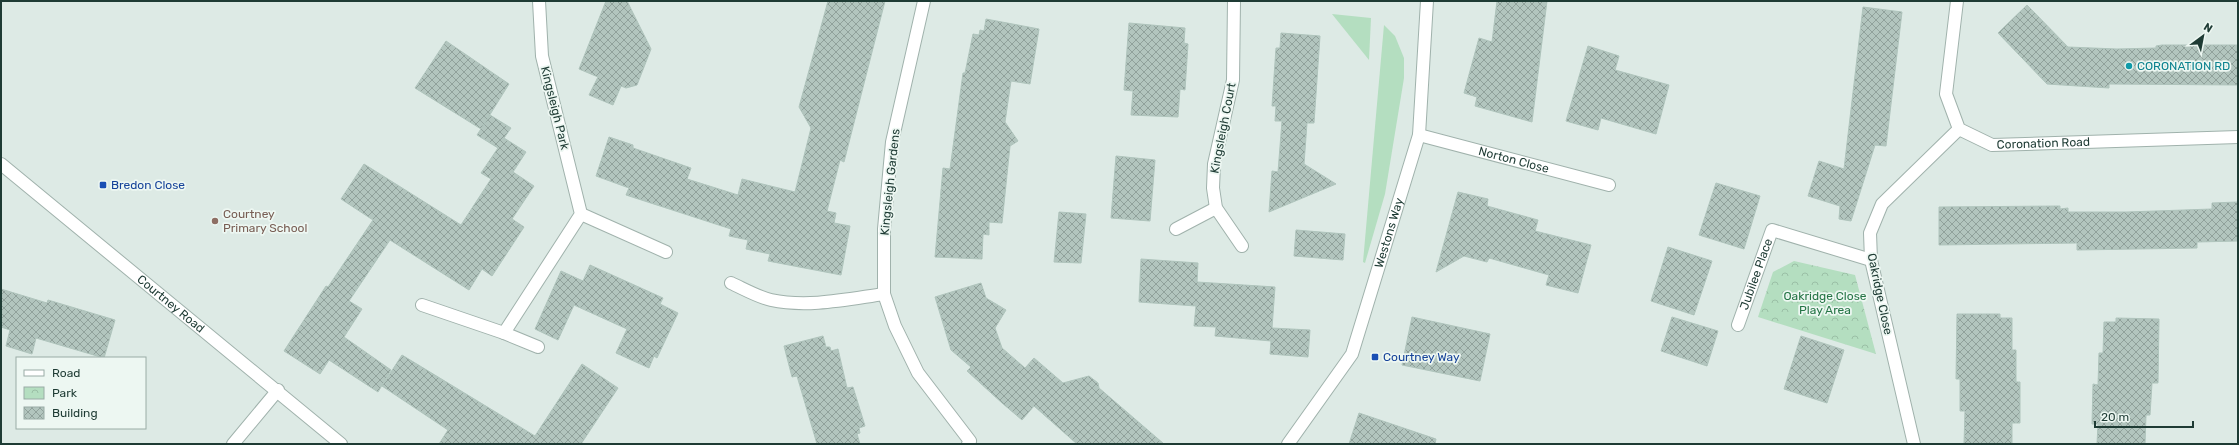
<svg xmlns="http://www.w3.org/2000/svg" width="2239" height="445" viewBox="0 0 2239 445" font-family="Rubik,sans-serif">
  <style>
    .grass { fill: #b4dec0 }
    .park { fill: url(#park-crowns) }
    .building { fill: url(#building-cross-hatch); stroke: #afc4bc }
    .lines { fill: none; stroke-linecap: round; stroke-linejoin: round }
    .street-casing { stroke: #a0b2ac; stroke-width: 14 }
    .street { stroke: #fff; stroke-width: 12 }
    .culture-dot { fill: #0f9aa8; stroke: #edf7f2; stroke-width: 1.5 }
    .transit-dot { fill: #1a4fb4; stroke: #edf7f2; stroke-width: 1.5 }
    .education-dot { fill: #8d6e63; stroke: #edf7f2; stroke-width: 1.5 }
    .labels { text-anchor: middle; stroke-width: 3.5; stroke-linejoin: round; paint-order: stroke }
    .culture-label { font-size: 12px; fill: #0d838f; stroke: #edf7f2; text-anchor: start }
    .street-label { font-size: 12px; fill: #1e3b34; stroke: #edf7f2 }
    .transit-label { font-size: 12px; fill: #164399; stroke: #edf7f2; text-anchor: start }
    .education-label { font-size: 12px; fill: #785e54; stroke: #edf7f2; text-anchor: start }
    .park-label { font-size: 12px; fill: #257546; stroke: #edf7f2 }
  </style>
  <defs>
    <pattern id="park-crowns" width="20" height="18" patternUnits="userSpaceOnUse"><rect width="20" height="18" fill="#b4dec0"/><path d="M2 6a3 3 0 1 1 6 0M12 15a3 3 0 1 1 6 0" fill="none" stroke="#9abfa6"/></pattern>
    <pattern id="building-cross-hatch" width="8" height="8" patternUnits="userSpaceOnUse"><rect width="8" height="8" fill="#b2c5be"/><path d="M0 0l8 8M0 8l8-8" fill="none" stroke="#90a19b"/></pattern>
  </defs>
  <rect width="100%" height="100%" fill="#ddeae5"/>
  <g class="grass">
    <path d="M1332 14 1371 18 1369 60Z"/>
    <path d="M1384 25 1395 36 1404 58V78L1385 194 1365 263 1363 262Z"/>
  </g>
  <path class="park" d="M1794 261 1855 275 1876 354 1758 317 1773 272Z"/>
  <g class="building">
    <path d="M606 1H627L651 49 637 85 626 88 621 86 613 105 589 95 598 77 579 69Z"/>
    <path d="M828 1H885L844 162 840 160 827 211 836 213 834 223 850 226 841 275 768 261 770 254 746 249 748 240 729 236 731 229 626 195 629 188 596 176 609 137 633 145V148L691 168 687 179 738 195 742 179 795 192 811 128 799 107Z"/>
    <path d="M1497 1H1547L1532 122 1475 106 1477 97 1464 93 1479 38 1492 42Z"/>
    <path d="M2027 5 2068 47 2117 49 2156 48V46L2162 45H2238V85L2109 84V88L2047 84 1998 33Z"/>
    <path d="M1863 7 1902 12 1886 146 1875 145 1851 221 1839 219 1840 206 1808 196 1819 161 1844 169Z"/>
    <path d="M986 19 1039 29 1030 84 1011 81 1005 122 1018 141 1010 146 1002 223 989 222V235L983 234 982 259 935 257 943 168 950 169 963 73H965L973 34 979 35 980 30 984 31Z"/>
    <path d="M1129 23 1185 28 1184 43 1188 44 1185 90 1180 89 1178 117 1131 115 1133 91 1124 90Z"/>
    <path d="M1281 33 1320 36 1314 123H1307L1304 164 1336 184 1269 212 1272 171 1278 172 1282 121H1275L1276 106H1272L1276 48H1280Z"/>
    <path d="M446 41 509 84 481 129 415 88Z"/>
    <path d="M1588 46 1619 56 1615 70 1669 85 1656 134 1601 118 1598 130 1566 121Z"/>
    <path d="M490 115 511 128 504 138 526 152 513 172 534 186 512 219 524 227 492 276 482 269 469 290 390 240 349 301 362 309 344 337 391 370 378 392 329 360 320 374 284 351 326 286 328 287 373 220 341 199 364 164 461 225 491 179 481 173 498 148 477 135Z"/>
    <path d="M1116 156 1155 160 1150 221 1111 218Z"/>
    <path d="M1716 183 1760 196 1744 249 1699 235Z"/>
    <path d="M1458 192 1488 199 1487 206 1538 220 1535 231 1591 245 1578 293 1546 285 1549 275 1489 258 1487 262 1464 256 1436 272Z"/>
    <path d="M2238 202V241L2197 242V248L2077 250V243L1939 245V207L2060 206V209L2068 208V212H2127L2212 209V203Z"/>
    <path d="M1059 212 1086 214 1081 263 1054 262Z"/>
    <path d="M1296 230 1345 234 1343 260 1294 256Z"/>
    <path d="M1668 247 1712 261 1694 315 1651 301Z"/>
    <path d="M1141 259 1198 263 1197 282 1275 287 1272 328 1310 330 1308 357 1270 354 1271 341 1215 336 1216 327 1194 326 1196 306 1139 302Z"/>
    <path d="M590 265 663 298 660 304 678 313 657 358 654 356 649 368 616 353 627 329 574 305 558 340 535 329 561 271 583 281Z"/>
    <path d="M981 283 986 298 1006 310 995 328 1002 348 1025 368 1034 358 1063 383 1089 376 1098 383 1099 388 1164 444H1077L1034 406 1022 420 1002 403 967 371 971 367 951 350 935 297Z"/>
    <path d="M1 289 47 303 48 300 115 320 104 358 36 338 32 354 6 346 10 330 1 327Z"/>
    <path d="M1957 314H2000V318H2012V350H2016V382H2020V423H2012V444H1964L1965 411H1960V379H1956Z"/>
    <path d="M1412 317 1490 334 1480 381 1402 365Z"/>
    <path d="M1672 317 1718 331 1707 366 1661 351Z"/>
    <path d="M2116 318 2159 319 2158 383H2152L2150 415H2146L2145 444H2097L2098 424H2092L2093 384 2098 385 2099 353H2103L2104 322H2116Z"/>
    <path d="M823 336 826 347H830L831 351 838 349 847 388 853 387 865 426 859 428 860 433 857 434 860 444H817L797 376 792 377 784 346Z"/>
    <path d="M1801 336 1844 350 1827 403 1784 389Z"/>
    <path d="M402 355 535 436 582 364 618 388 581 444H439L448 430 382 386Z"/>
    <path d="M1359 413 1436 439 1435 444H1349Z"/>
  </g>
  <g class="lines">
    <defs>
      <g id="street">
        <path d="M924 1 892 142 884 229V294L895 326 918 373 970 441 968 444"/>
        <path d="M1234 1 1233 80 1214 164 1213 188 1216 208 1242 246"/>
        <path id="s1" d="M1957 1 1946 94 1959 129 1992 145 2238 137"/>
        <path id="s2" d="M1419 135 1609 185"/>
        <path id="s3" d="M1 164 341 444"/>
        <path d="M581 214 666 252"/>
        <path d="M1176 229 1216 208"/>
        <path d="M731 283C744 289 758 297 771 300 808 308 848 299 884 294"/>
        <path d="M422 305 504 333 538 347"/>
        <path id="s4" d="M1738 325 1772 230 1871 260"/>
        <path d="M504 333 581 214 542 56 539 1"/>
        <path d="M233 444 278 390"/>
        <path id="s5" d="M1288 444 1352 354 1419 135 1427 1"/>
        <path d="M1914 444 1871 260 1870 233 1882 204 1959 129"/>
      </g>
    </defs>
    <use href="#street" class="street-casing"/>
    <use href="#street" class="street"/>
  </g>
  <circle class="culture-dot" cx="2129" cy="66" r="4"/>
  <g class="transit-dot">
    <rect x="99" y="181" width="8" height="8" rx="2"/>
    <rect x="1371" y="353" width="8" height="8" rx="2"/>
  </g>
  <circle class="education-dot" cx="215" cy="221" r="4"/>
  <g class="labels">
    <g class="culture-label">
      <text x="2137" y="70">CORONATION RD</text>
    </g>
    <g class="street-label">
      <text transform="translate(555 108) rotate(76)" y="4">Kingsleigh Park</text>
      <text transform="translate(1223 128) rotate(-79)" y="4">Kingsleigh Court</text>
      <text dy="4" stroke="none"><textPath href="#s1" startOffset="219">Coronation Road</textPath></text>
      <text dy="4" stroke="none"><textPath href="#s2" startOffset="98">Norton Close</textPath></text>
      <text transform="translate(890 182) rotate(-84)" y="4">Kingsleigh Gardens</text>
      <text dy="4" stroke="none"><textPath href="#s5" startOffset="237">Westons Way</textPath></text>
      <text dy="4" stroke="none"><textPath href="#s4" startOffset="54">Jubilee Place</textPath></text>
      <text transform="translate(1880 294) rotate(78)" y="4">Oakridge Close</text>
      <text dy="4" stroke="none"><textPath href="#s3" startOffset="220">Courtney Road</textPath></text>
    </g>
    <g class="transit-label">
      <text x="111" y="189">Bredon Close</text>
      <text x="1383" y="361">Courtney Way</text>
    </g>
    <g class="education-label">
      <text x="223" y="218">Courtney<tspan x="223" dy="14">Primary School</tspan></text>
    </g>
    <g class="park-label">
      <text x="1825" y="300">Oakridge Close<tspan x="1825" dy="14">Play Area</tspan></text>
    </g>
  </g>
  <rect width="2239" height="445" fill="none" stroke="#1e3b34" stroke-width="4"/>
  <rect x="16" y="357" width="130" height="72" fill="#edf7f2" stroke="#9aaca6"/>
  <rect x="24" y="370" width="20" height="6" fill="#ffffff" stroke="#9aaca6"/>
  <text x="52" y="377" font-size="12" fill="#1e3b34">Road</text>
  <rect x="24" y="387" width="20" height="12" fill="url(#park-crowns)" stroke="#9aaca6"/>
  <text x="52" y="397" font-size="12" fill="#1e3b34">Park</text>
  <rect x="24" y="407" width="20" height="12" fill="url(#building-cross-hatch)" stroke="#9aaca6"/>
  <text x="52" y="417" font-size="12" fill="#1e3b34">Building</text>
  <g transform="translate(2203 36) rotate(32)" stroke="#edf7f2" stroke-width="3" paint-order="stroke">
  <path d="M0-3L7 15L0 10L-7 15Z" fill="#1e3b34"/>
  <text y="-6" font-size="11" font-weight="bold" text-anchor="middle" fill="#1e3b34">N</text>
  </g>
  <path d="M2095 421v6h98v-6" fill="none" stroke="#1e3b34" stroke-width="2"/>
  <text x="2101" y="421" font-size="12" fill="#1e3b34" stroke="#edf7f2" stroke-width="3" paint-order="stroke">20 m</text>
</svg>
